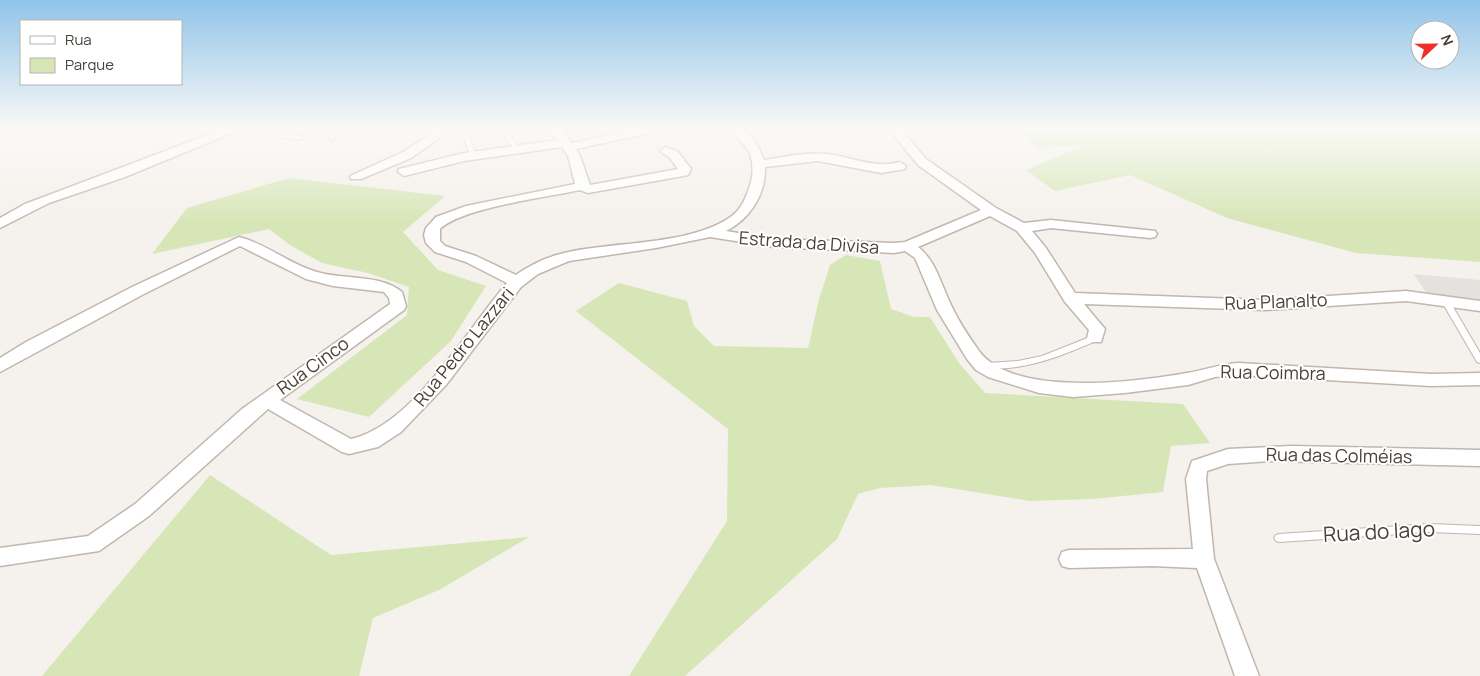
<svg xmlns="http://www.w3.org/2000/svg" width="1480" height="676" viewBox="0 0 1480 676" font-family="Manrope,sans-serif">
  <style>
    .green { fill: #d7e6b7 }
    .parking { fill: #e4e2df }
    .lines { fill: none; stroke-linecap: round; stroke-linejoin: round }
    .service-casing { stroke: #c0b7ae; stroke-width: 2 }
    .minor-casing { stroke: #c0b7ae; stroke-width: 3 }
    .service { fill: #fff; fill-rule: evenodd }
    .minor { fill: #fff; fill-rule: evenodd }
    .labels { text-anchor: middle; stroke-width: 4; stroke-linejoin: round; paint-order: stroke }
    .street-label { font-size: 18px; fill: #494139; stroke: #fff }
    .near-street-label { font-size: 21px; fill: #494139; stroke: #fff }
  </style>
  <rect width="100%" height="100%" fill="#f5f1ec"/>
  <g class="green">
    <path d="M1020 128H1480V262L1356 253 1227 218 1130 175 1055 191 1026 170 1085 145 1036 148Z"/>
    <path d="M289 178 445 196 403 232 438 270 486 286 451 341 369 417 297 399 407 315 409 287 368 273 322 263 290 245 269 229 152 254 187 208Z"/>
    <path d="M846 255 880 261 891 309 914 317H930L959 363 985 393 1183 404 1210 443 1171 446 1163 492 1092 499 1030 501 931 485 880 488 858 494 837 539 685 676H629L727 521 728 429 576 311 619 283 687 301 694 326 714 346 808 348 819 299 830 265Z"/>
    <path d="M210 475 331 555 529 537 439 590 373 618 359 676H42Z"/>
  </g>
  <path class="parking" d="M1414 274 1480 280V300L1427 294Z"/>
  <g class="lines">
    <defs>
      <g id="service">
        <path d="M256 128H262L271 133 301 136 304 138 301 140 268 136Z"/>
        <path d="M334 128H340L334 139H330L329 138Z"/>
        <path d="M460 128H466L476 155 475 156 473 157 470 155Z"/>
        <path d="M499 128H505L521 150 520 151H516Z"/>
        <path d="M1443 300H1449L1480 353V363L1477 362 1442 302Z"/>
        <path d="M1095 335 1098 336 1099 338 1098 340C1068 353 1040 365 1008 368 1000 368 992 370 984 368L983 366 984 364 987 363 1018 361 1042 356Z"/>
        <path d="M1430 524 1480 526V534L1430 532 1279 542 1276 541 1274 538 1276 535 1279 534Z"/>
      </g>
      <g id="minor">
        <path d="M226 128H244L125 177 49 203 0 228V218L25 204Z"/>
        <path d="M440 128H454L411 158 361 179H351L350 176 403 152Z"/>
        <path d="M549 128H561L572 143 640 128H661L659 131 576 149 580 156 590 185 678 169 670 158 660 151 666 147 678 152 691 169 688 175 683 176 588 193 580 190C548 197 461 208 440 229V241L445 246 476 256 516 275C530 265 547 257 564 253 613 241 691 246 732 216 740 210 745 200 748 191 753 179 754 166 750 154 745 142 734 137 728 128L744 130 756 142 764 160C785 157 806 152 827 154 853 157 874 169 900 162L906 166 905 169 881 173 818 161 765 167C766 194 750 219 726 231L774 239 894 243 905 242 981 210 918 165 888 128H900L926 159 996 208 1024 223 1051 220 1155 231 1157 234 1155 237 1150 238 1051 228 1032 231 1046 248 1075 293 1265 300 1406 291 1480 301V311L1406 301 1265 310 1084 304 1105 329 1101 342H1089L1087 338 1089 330 1065 302 1035 253 1017 231 990 216 918 247C937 261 942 289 953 309 960 324 970 338 979 351 1014 398 1136 382 1187 373 1205 370 1221 364 1239 363L1431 374 1480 373V385L1431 386 1239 375 1215 377 1188 385 1125 393 1073 397 1039 393 988 377 976 370 967 359 937 310 915 258 905 251 894 253 774 247 710 237 656 248 569 261 538 274 521 287 446 385 401 432 378 447 349 454 342 452 268 409 149 516 99 551 0 566V548L88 536 135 504 242 409 390 304 389 298 384 292 333 286 306 279 240 246 142 295 0 372V358L26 342 132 287 239 237C267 244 289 264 317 272 344 280 381 274 402 292L406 306 404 310 280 400 351 439C413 425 466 331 507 283L466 262 435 252 426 243 424 235 426 228 436 217 466 206 575 184 568 156 562 147 464 161 404 176 398 172 399 169 464 153 557 140Z"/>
        <path d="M1292 446 1480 450V466L1270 461 1228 464 1207 471 1206 479 1214 559 1259 676H1235L1197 568 1152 566 1069 568 1062 566 1059 559 1062 552 1069 550 1193 549 1186 479 1192 461 1228 449Z"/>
      </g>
    </defs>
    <use href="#service" class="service-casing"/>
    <use href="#minor" class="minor-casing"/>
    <use href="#service" class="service"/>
    <use href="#minor" class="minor"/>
  </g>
  <linearGradient id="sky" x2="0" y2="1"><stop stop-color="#90c4ea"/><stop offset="0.58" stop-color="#faf9f6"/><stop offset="1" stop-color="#faf9f6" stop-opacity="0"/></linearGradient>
  <rect width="1480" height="222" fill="url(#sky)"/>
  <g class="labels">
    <g class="street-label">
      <text transform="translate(809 243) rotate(4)" y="6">Estrada da Divisa</text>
      <text transform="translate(1276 302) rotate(-2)" y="6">Rua Planalto</text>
      <text transform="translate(464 347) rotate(-51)" y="6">Rua Pedro Lazzari</text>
      <text transform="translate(313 366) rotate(-36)" y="6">Rua Cinco</text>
      <text transform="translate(1273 373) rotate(1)" y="6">Rua Coimbra</text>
      <text transform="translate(1339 456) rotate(1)" y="6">Rua das Colméias</text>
    </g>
    <g class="near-street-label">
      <text transform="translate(1379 532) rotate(-3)" y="7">Rua do lago</text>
    </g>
  </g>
  <rect x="20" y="20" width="162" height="65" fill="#ffffff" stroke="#b6b3b0"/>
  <rect x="30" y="36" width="25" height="8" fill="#ffffff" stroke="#b6b3b0"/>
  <text x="65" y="45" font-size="15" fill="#494139">Rua</text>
  <rect x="30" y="58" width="25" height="15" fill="#d7e6b7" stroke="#b6b3b0"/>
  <text x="65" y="70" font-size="15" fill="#494139">Parque</text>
  <g transform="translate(1435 45) rotate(68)"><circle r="24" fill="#ffffff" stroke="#b6b3b0"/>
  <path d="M0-4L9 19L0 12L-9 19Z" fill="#ee2f2a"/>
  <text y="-8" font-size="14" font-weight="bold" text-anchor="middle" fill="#494139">N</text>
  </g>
</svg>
